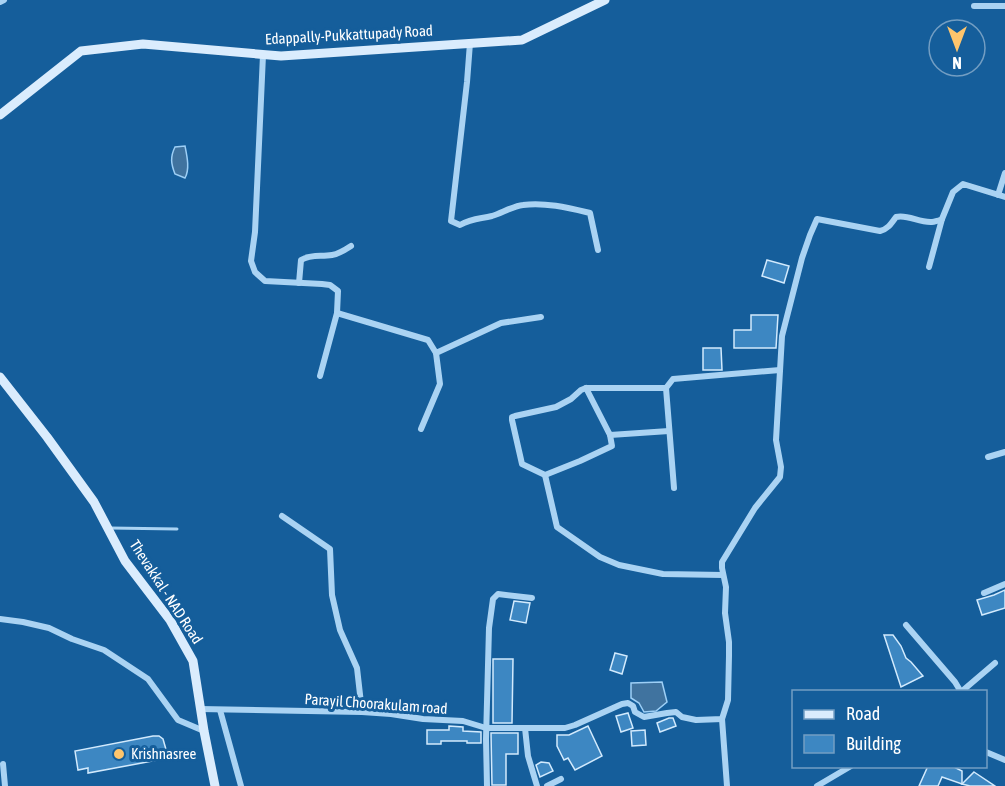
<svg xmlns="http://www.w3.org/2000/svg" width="1005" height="786" viewBox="0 0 1005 786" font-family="'Asap Condensed',sans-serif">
<rect width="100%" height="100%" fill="#155e9b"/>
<g fill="#40739f" stroke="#9dcff6" stroke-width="1.5">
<path d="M 185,146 C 187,156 190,169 185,178 L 175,174 C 171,164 170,157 175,147 Z"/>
<path d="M 662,682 L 667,702 L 656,711 L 644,712 L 639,703 L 631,698 L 631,683 Z"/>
</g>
<g fill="#3d87c2" stroke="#d2eafd" stroke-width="1.5">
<path d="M 767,260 L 789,266 L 784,283 L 762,276 Z"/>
<path d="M 751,315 L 778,315 L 776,348 L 734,348 L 734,330 L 751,330 Z"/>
<path d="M 703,348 L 721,348 L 722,370 L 703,370 Z"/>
<path d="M 1005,590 L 1005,608 L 982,615 L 977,600 L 994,595 Z"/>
<path d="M 514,601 L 530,603 L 526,623 L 510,620 Z"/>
<path d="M 884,635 L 893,635 L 901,646 L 906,658 L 911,662 L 923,676 L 901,687 Z"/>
<path d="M 615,653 L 627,656 L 622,674 L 610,670 Z"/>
<path d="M 493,659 L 513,659 L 512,723 L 493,723 Z"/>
<path d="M 628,713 L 633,728 L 621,732 L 616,716 Z"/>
<path d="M 669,718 L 673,718 L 676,726 L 660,732 L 657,723 Z"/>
<path d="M 449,726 L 463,727 L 463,731 L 481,732 L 481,743 L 467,743 L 467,741 L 441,741 L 441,744 L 427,744 L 427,730 L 449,730 Z"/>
<path d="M 588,726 L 602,756 L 575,770 L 568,758 L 564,760 L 557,746 L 557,735 L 569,735 Z"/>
<path d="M 645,730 L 646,745 L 632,746 L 631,731 Z"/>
<path d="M 491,733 L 518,733 L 518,754 L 506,754 L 506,785 L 492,785 Z"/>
<path d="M 153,736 L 159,736 L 163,739 L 167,753 L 158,755 L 158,760 L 88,773 L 88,768 L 78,770 L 75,751 Z"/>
<path d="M 541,762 L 549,763 L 553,771 L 540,777 L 536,765 Z"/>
<path d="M 928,766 L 952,766 L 962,771 L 962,784 L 942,777 L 938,786 L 919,786 Z"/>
<path d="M 974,772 L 995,786 L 970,786 L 962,784 Z"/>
</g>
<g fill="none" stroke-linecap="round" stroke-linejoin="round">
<path stroke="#aad3f3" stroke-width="3" d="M 110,528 L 177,529"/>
<g stroke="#aad3f3" stroke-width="6">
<path d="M 0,2 L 4,0"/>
<path d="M 974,6 L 1005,6"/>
<path d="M 470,43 L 467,82 L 451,221 L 460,225 C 472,218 479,219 492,216 C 502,213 513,206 523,205 C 545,202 569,208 590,213 L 598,250"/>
<path d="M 263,55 L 255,232 L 251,261 L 255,272 L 265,281 L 322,284 L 330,285 L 338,291 L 337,313 L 320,376"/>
<path d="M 998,195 L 1005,173"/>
<path d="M 929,267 L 942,219"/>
<path d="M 299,283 L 301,260 C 311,254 321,257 332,255 C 339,254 345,250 351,246"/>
<path d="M 337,313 L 428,340 L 436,353 L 501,323 L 541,317"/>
<path d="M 586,388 L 610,435 L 669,431"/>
<path d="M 421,429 L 440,384 L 436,353"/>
<path d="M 610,435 L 612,446 L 580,461 L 545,475 L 522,464 L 512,420 L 512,417 L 515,416 L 556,407 L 571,399 L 581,390 L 586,388 L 666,388"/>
<path d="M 988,457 L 1005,452"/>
<path d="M 545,475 L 557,527 L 600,557 L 619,565 L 663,574 L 723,575"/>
<path d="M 674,488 L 666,388 L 673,379 L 780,370"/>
<path d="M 282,516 L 330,549 L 332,595 L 340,630 L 357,668 L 362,712"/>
<path d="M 984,593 L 1005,584"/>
<path d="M 0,619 L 23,622 L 49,628 L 72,639 L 104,650 L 148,679 L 178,720 L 204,731"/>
<path d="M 906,625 L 955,682 L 961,692"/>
<path d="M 961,692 L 995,663"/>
<path d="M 200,709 L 362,712 L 391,714 L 423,719 L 463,721 L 486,728 L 525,728 L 528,756 L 537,786"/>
<path d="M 220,710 L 241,786"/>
<path d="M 722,719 L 727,786"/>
<path d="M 525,728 L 565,728 L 575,725 L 622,704 L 628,703 L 633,706 L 635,712 L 644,717 L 667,713 L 676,712 L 682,717 L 696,720 L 722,719 L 728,700 L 729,656 L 729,642 L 725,613 L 726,587 L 722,568 L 722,562 L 755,508 L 780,477 L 781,467 L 776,440 L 782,336 L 802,258 L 810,235 L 817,219 L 880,231 C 888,229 891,224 896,217 C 908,214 919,223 932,222 C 933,222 941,220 942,219 L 953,192 L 963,184 L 1005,197"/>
<path d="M 986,752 L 1005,760"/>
<path d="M 3,764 L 5,786"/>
<path d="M 487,786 L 486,739 L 489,628 L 493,599 L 498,594 L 532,598"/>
<path d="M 547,786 L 561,779"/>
<path d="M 817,786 L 851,766"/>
</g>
<g stroke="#daecfd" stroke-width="9">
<path d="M 0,115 L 81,51 L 143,44 L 281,56 L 522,40 L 605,0"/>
<path d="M 0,377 L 47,437 L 94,502 L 125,561 L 170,620 L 193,661 L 204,731 L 215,786"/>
</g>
</g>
<circle fill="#ffc56c" stroke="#155e9b" stroke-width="2" cx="119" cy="754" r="6"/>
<g text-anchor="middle" stroke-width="6" stroke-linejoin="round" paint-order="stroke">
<g font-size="15" fill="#fff" stroke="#155e9b">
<text transform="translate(349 35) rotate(-3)" y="5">Edappally-Pukkattupady Road</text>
<text transform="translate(166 592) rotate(57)" y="5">Thevakkal - NAD Road</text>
<text transform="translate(376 704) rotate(4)" y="5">Parayil Choorakulam road</text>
</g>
<g font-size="15" fill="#fff" stroke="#155e9b" text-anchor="start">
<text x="131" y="759">Krishnasree</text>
</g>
</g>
<rect x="792" y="690" width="195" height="78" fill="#155e9b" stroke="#739ec3" stroke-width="1.5"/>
<rect x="804" y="710" width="30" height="9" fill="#daecfd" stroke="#739ec3" stroke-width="1.5"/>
<text x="846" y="720" font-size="18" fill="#ffffff">Road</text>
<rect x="804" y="735" width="30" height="18" fill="#3d87c2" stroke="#739ec3" stroke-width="1.5"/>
<text x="846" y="750" font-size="18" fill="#ffffff">Building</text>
<g transform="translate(957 48) rotate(180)"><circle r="28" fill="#155e9b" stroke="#739ec3" stroke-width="1.5"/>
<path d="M0-4.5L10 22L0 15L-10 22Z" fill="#ffc56c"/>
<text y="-9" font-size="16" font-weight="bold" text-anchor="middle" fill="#ffffff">N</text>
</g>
</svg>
